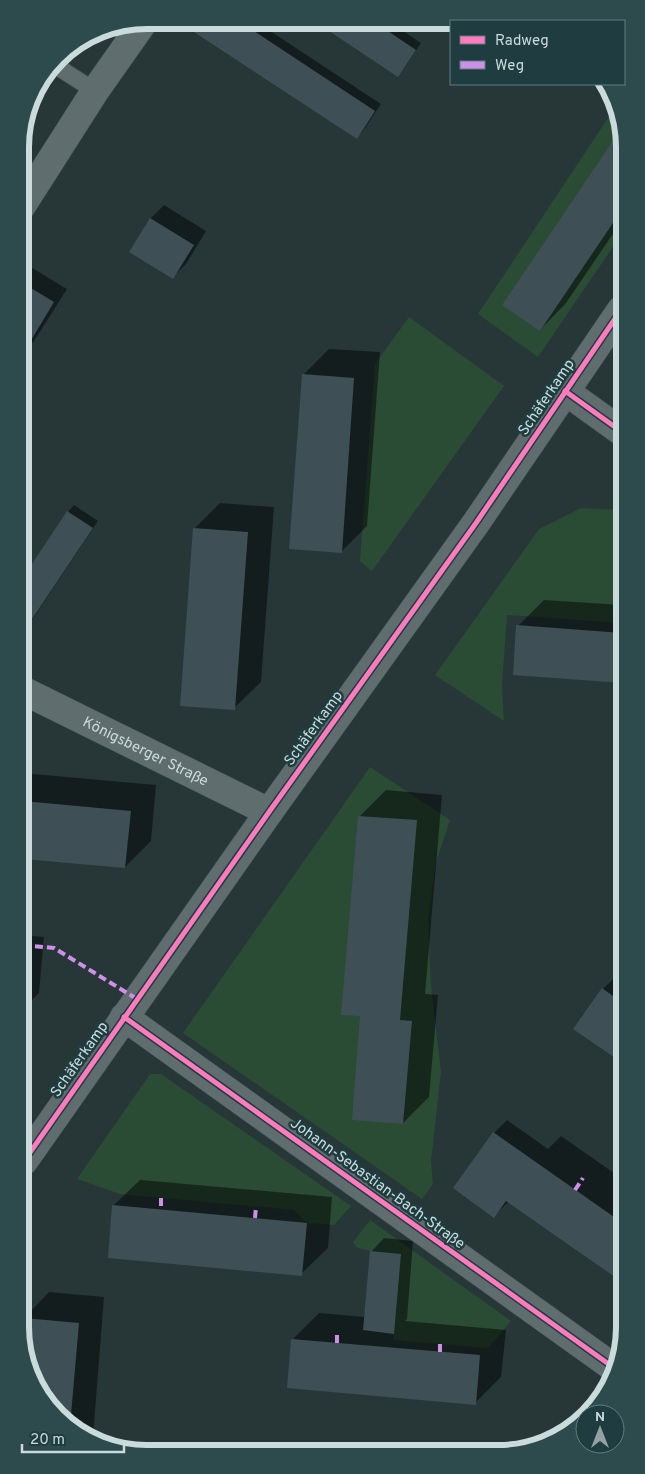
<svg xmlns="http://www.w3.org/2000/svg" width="645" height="1474" viewBox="0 0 645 1474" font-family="Overpass,sans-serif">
<rect width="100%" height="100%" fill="#273738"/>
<g fill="#2a4b34">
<path d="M 616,106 L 621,113 L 621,235 L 538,357 L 478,314 Z"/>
<path d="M 409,317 L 504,386 L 372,571 L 360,561 L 375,364 Z"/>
<path d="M 581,508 L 622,510 L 622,623 L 507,615 L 502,685 L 504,721 L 435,675 L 539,529 Z"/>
<path d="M 370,767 L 450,820 L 436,862 L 428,920 L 431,986 L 441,1072 L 431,1161 L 433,1184 L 422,1199 L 183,1033 Z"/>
<path d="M 150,1074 L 161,1074 L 351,1206 L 334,1225 L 307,1223 L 294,1210 L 120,1194 L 77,1179 Z"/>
<path d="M 370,1220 L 511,1321 L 488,1348 L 393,1340 L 401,1254 L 370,1251 L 356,1247 L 353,1242 Z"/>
</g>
<g fill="#0007">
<path d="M 203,20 L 255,21 L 381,104 L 363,131 L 357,137 Z"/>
<path d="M 316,21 L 390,22 L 421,43 L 404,68 L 398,75 Z"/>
<path d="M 621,131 L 621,222 L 566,303 L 540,330 Z"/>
<path d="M 164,205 L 206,231 L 186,264 L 173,277 L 131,252 L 151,218 Z"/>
<path d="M 29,266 L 67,289 L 34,341 L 21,354 L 21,274 Z"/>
<path d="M 329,349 L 380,352 L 367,526 L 341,552 L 303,375 Z"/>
<path d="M 220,503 L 274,507 L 261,682 L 234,708 L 194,529 Z"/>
<path d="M 74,505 L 98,521 L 22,635 L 22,581 L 68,512 Z"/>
<path d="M 544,600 L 622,605 L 623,682 L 518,626 Z"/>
<path d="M 22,773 L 156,785 L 151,841 L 125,867 L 23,858 Z"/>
<path d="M 386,790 L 442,795 L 425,994 L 438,995 L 429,1097 L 403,1123 L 362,1015 L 360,816 Z"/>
<path d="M 23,935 L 44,937 L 39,993 L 23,1009 Z"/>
<path d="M 623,969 L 624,1062 L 603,989 Z"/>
<path d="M 507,1120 L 548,1149 L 561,1136 L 624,1180 L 625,1282 L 509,1201 L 494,1216 L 494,1133 Z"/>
<path d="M 140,1180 L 332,1197 L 328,1248 L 301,1274 L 113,1206 Z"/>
<path d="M 384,1238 L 413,1241 L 407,1319 L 405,1321 L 506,1330 L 501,1377 L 475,1403 L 293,1339 L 319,1313 L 365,1317 L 371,1252 Z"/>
<path d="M 49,1292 L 104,1297 L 93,1437 L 63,1422 L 24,1361 L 24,1318 Z"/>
<path d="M 492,1442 L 537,1446 L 532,1450 L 484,1450 Z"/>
</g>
<g fill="#3e5055">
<path d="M 202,20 L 239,21 L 375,111 L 357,139 L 194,32 Z"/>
<path d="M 314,21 L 373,21 L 416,50 L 398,77 Z"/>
<path d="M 621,129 L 621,211 L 540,331 L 502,305 Z"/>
<path d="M 150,218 L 194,245 L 173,279 L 129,252 Z"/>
<path d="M 21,282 L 54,302 L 21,357 Z"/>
<path d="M 302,374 L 354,378 L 342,553 L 289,549 Z"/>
<path d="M 67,511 L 93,528 L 22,634 L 22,579 Z"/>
<path d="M 193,528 L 248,532 L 235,710 L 180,706 Z"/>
<path d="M 516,625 L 622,633 L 623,683 L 513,675 Z"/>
<path d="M 23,801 L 131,811 L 125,868 L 23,859 Z"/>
<path d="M 358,816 L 417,820 L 400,1020 L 412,1021 L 403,1124 L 352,1120 L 360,1016 L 341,1015 Z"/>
<path d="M 602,988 L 624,1004 L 624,1064 L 573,1029 Z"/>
<path d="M 493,1132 L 624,1224 L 625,1284 L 506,1201 L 494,1218 L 453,1188 Z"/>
<path d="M 112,1205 L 307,1223 L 302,1276 L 108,1258 Z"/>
<path d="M 370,1251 L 401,1254 L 394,1334 L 363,1330 Z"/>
<path d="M 24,1318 L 79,1323 L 70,1426 L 63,1422 L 24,1361 Z"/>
<path d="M 291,1339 L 480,1355 L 476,1405 L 287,1388 Z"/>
</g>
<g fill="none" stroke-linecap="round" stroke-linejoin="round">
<g stroke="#445354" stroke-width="18">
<path id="lane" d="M 53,64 L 95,91"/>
</g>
<g stroke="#445354" stroke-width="29">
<g id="street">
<path d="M 21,207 L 95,91 L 145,20"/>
<path id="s1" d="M 22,690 L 269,812"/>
<path d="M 124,1017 L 617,1370"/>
</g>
</g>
<g stroke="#445354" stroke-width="29">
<g id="secondary">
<path d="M 565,391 L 622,432"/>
<path d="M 24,1161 L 269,812 L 476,523 L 621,310"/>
</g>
</g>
<use href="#lane" stroke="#606d6e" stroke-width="16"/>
<use href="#street" stroke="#606d6e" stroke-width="28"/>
<use href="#secondary" stroke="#606d6e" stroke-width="28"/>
<g stroke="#ce8fe9" stroke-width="4" stroke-dasharray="8 4" stroke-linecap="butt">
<path d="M 23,945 L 54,948 L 137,999"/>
<path d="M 575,1190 L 583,1178"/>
<path d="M 161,1198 L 161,1210"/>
<path d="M 255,1218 L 256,1207"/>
<path d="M 337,1343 L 337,1335"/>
<path d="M 440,1344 L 440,1352"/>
</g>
<g stroke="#1f3d40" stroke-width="8">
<g id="cycleway">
<path d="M 565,391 L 622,432"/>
<path d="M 124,1017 L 617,1370"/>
<path d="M 24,1161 L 269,812 L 476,523 L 621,310"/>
</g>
</g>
<use href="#cycleway" stroke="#fd7abc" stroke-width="5"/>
</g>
<g text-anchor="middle" stroke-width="5" stroke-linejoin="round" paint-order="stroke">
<g font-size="15" fill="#cadbdc" stroke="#1f3d40">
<text transform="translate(546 397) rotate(-56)" y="5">Schäferkamp</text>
<text transform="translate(313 728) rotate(-54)" y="5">Schäferkamp</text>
<text dy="5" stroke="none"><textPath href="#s1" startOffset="138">Königsberger Straße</textPath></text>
<text transform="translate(79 1059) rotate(-55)" y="5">Schäferkamp</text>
<text transform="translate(378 1183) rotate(36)" y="5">Johann-Sebastian-Bach-Straße</text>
</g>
</g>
<path d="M0 0H645V1474H0ZM147 29H498A118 118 0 0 1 616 147V1327A118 118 0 0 1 498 1445H147A118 118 0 0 1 29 1327V147A118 118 0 0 1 147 29Z" fill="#2d4a4c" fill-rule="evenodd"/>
<path fill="none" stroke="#cadbdc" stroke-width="6" d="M147 29H498A118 118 0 0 1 616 147V1327A118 118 0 0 1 498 1445H147A118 118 0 0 1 29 1327V147A118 118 0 0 1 147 29Z"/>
<rect x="450" y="20" width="175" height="65" fill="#1f3d40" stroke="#637c7e"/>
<rect x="460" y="36" width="25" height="8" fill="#fd7abc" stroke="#637c7e"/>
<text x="495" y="45" font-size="15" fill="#cadbdc">Radweg</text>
<rect x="460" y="61" width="25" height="8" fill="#ce8fe9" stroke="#637c7e"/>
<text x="495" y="70" font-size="15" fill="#cadbdc">Weg</text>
<g transform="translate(600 1429)"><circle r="24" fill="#1f3d40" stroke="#637c7e"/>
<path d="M0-4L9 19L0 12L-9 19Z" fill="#91a2a3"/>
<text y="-8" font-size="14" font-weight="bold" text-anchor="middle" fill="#cadbdc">N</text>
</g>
<path d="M22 1444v8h102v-8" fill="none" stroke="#cadbdc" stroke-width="2.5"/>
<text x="30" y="1444" font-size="15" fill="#cadbdc" stroke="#1f3d40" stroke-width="4" paint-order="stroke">20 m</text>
</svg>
